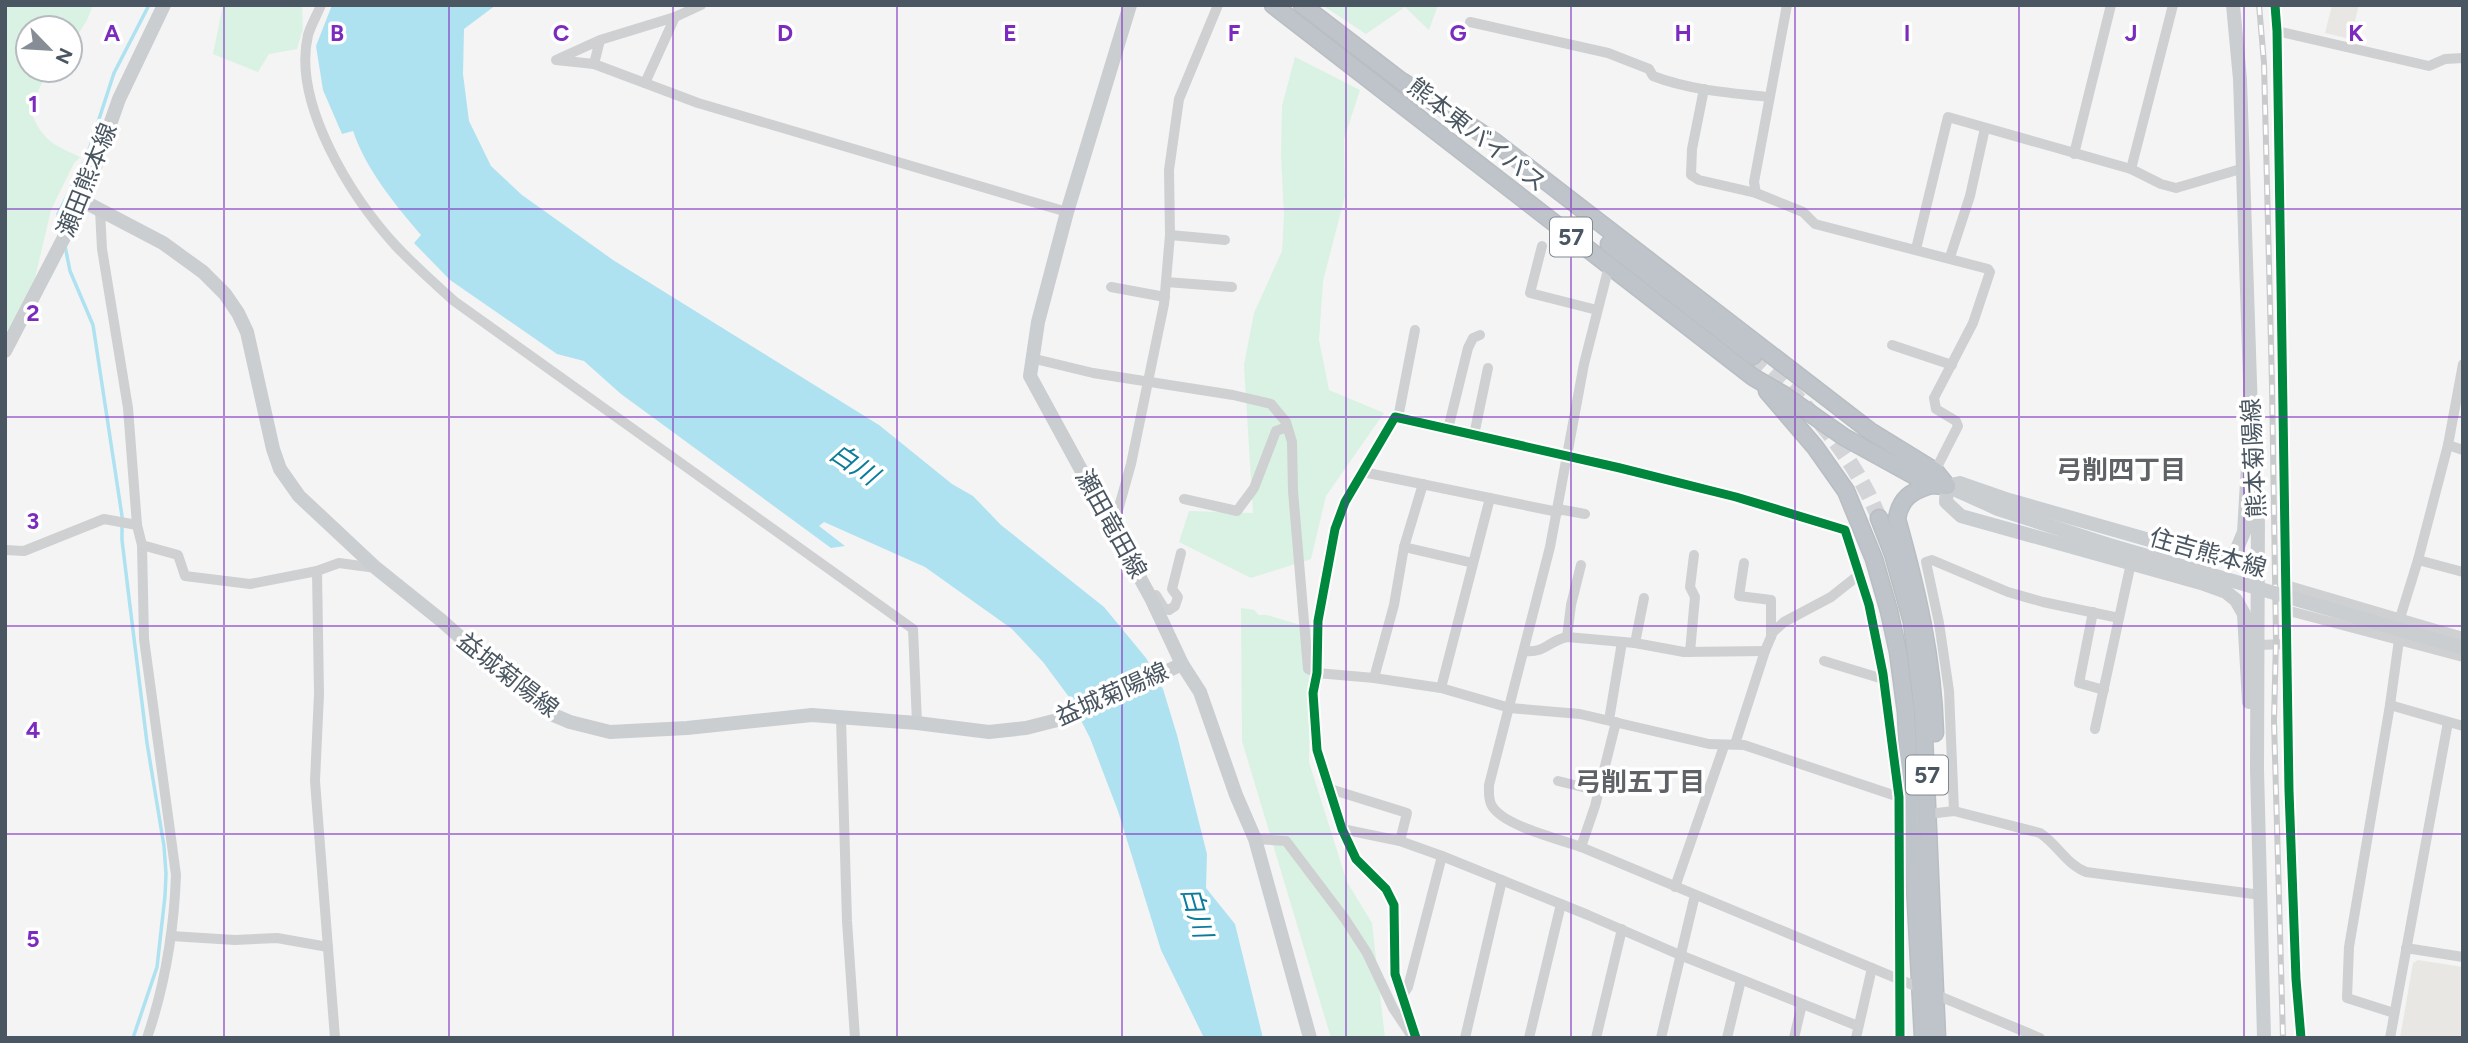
<svg xmlns="http://www.w3.org/2000/svg" width="2468" height="1043" viewBox="0 0 2468 1043" font-family="Figtree,'Noto Sans JP',sans-serif">
<rect width="100%" height="100%" fill="#f4f4f4"/>
<g fill="#e8e7e3">
<path d="M 2332,5 L 2359,5 L 2350,39 L 2325,33 Z"/>
<path d="M 2418,960 L 2463,967 L 2463,1038 L 2400,1038 L 2413,963 Z"/>
</g>
<g fill="#d9f2e3">
<path d="M 5,5 L 93,5 L 87,20 L 70,47 L 70,28 L 28,28 L 28,70 L 47,70 L 30,111 C 44,141 50,143 80,157 L 74,163 L 51,210 L 35,278 L 5,335 Z"/>
<path d="M 223,5 L 302,5 L 303,29 L 297,49 L 269,54 L 258,72 L 213,54 Z"/>
<path d="M 1322,5 L 1438,5 L 1429,30 L 1405,7 L 1366,34 Z"/>
<path d="M 1295,57 L 1360,90 L 1344,139 L 1345,196 L 1323,281 L 1319,340 L 1329,390 L 1384,413 L 1326,496 L 1311,559 L 1251,578 L 1179,542 L 1189,511 L 1253,513 L 1244,365 L 1254,313 L 1282,251 L 1284,215 L 1281,154 L 1282,106 Z"/>
<path d="M 1241,608 L 1254,610 L 1259,615 L 1267,615 L 1311,628 L 1309,762 L 1347,882 L 1372,923 L 1385,1038 L 1331,1038 L 1242,741 Z"/>
</g>
<path fill="#aee2f0" d="M 332,5 L 496,5 L 464,29 L 463,74 L 469,121 L 491,166 L 522,195 L 613,260 L 879,425 L 952,484 L 973,496 L 1001,525 L 1104,607 L 1146,658 L 1163,689 L 1177,735 L 1207,854 L 1206,888 L 1235,924 L 1263,1038 L 1204,1038 L 1161,950 L 1118,811 L 1090,738 L 1069,697 L 1043,662 L 1012,629 L 925,567 L 824,522 L 819,526 L 845,546 L 831,548 L 621,394 L 584,361 L 557,354 L 450,280 L 414,243 L 421,235 C 394,203 367,171 353,131 L 342,134 L 323,90 L 316,46 Z"/>
<g fill="none" stroke-linecap="round" stroke-linejoin="round">
<g stroke="#aee2f0" stroke-width="3.5">
<path d="M 62,232 L 58,214 L 86,159 L 114,73 L 149,5"/>
<path d="M 65,246 L 70,271 L 93,325 L 122,516 L 122,540 L 130,606 L 147,743 L 164,846 L 166,874 L 165,896 L 157,967 L 133,1038"/>
</g>
<path stroke="#d2d4d7" stroke-width="16" stroke-dasharray="16 8" stroke-linecap="butt" d="M 1753,356 C 1805,401 1853,453 1879,518"/>
<g stroke="#b9bec3" stroke-width="19">
<g id="highway">
<path d="M 1273,5 L 1753,377 L 1784,395 L 1844,437 L 1931,485 L 1947,486"/>
<path d="M 1302,5 L 1409,87"/>
<path d="M 1403,82 L 1495,142 L 1870,431 L 1935,471 L 1947,486"/>
<path d="M 1609,244 L 1753,356"/>
<path d="M 1767,391 L 1815,447 L 1846,491 L 1874,559 L 1889,611 L 1898,652 L 1906,712 L 1923,1038"/>
<path d="M 1931,485 C 1912,491 1900,498 1897,519 C 1917,590 1933,659 1935,733"/>
<path d="M 1879,518 L 1893,554 L 1912,622 L 1923,713 L 1937,1038"/>
</g>
</g>
<g stroke="#ced0d2" stroke-width="10">
<path d="M 321,5 C 317,15 311,25 308,35 C 292,103 351,197 396,246 C 414,265 434,283 454,301 L 913,629 L 917,723"/>
<path d="M 1787,5 L 1754,182 L 1756,193 L 1803,212 L 1815,224 L 1988,269 L 1990,272 L 1973,323 L 1934,398 L 1936,409 L 1956,421 L 1958,426 L 1935,471"/>
<path d="M 2275,5 L 2277,31 L 2289,791 L 2296,979 L 2301,1038"/>
<path d="M 1470,22 L 1608,53 L 1649,69 L 1653,76 C 1689,90 1730,93 1769,97"/>
<path d="M 2277,31 L 2429,66 L 2445,59 L 2463,58"/>
<path d="M 600,40 L 594,64 L 556,60 L 600,40 L 675,17 L 701,5"/>
<path d="M 594,64 L 698,103 L 1067,212"/>
<path d="M 645,83 L 675,17"/>
<path d="M 1704,89 L 1692,149 L 1691,175 L 1699,180 L 1756,193"/>
<path d="M 2074,154 L 2111,5"/>
<path d="M 2131,169 L 2173,5"/>
<path d="M 100,210 L 102,249 L 128,408 L 137,525 L 142,545 L 144,639 L 176,875 C 174,931 165,985 147,1038"/>
<path d="M 1170,235 L 1225,240"/>
<path d="M 1542,246 L 1530,293 L 1597,310"/>
<path d="M 1916,249 L 1948,117 L 2131,169 L 2161,184 L 2176,188 L 2244,168"/>
<path d="M 1950,257 L 1970,196 L 1985,128"/>
<path d="M 1609,266 L 1584,364 L 1550,547 L 1489,785 C 1489,792 1488,800 1492,806 C 1504,826 1559,839 1581,847 L 2040,1038"/>
<path d="M 1166,282 L 1232,287"/>
<path d="M 1111,287 L 1165,297"/>
<path d="M 1892,345 L 1952,365"/>
<path d="M 1031,358 L 1093,373 L 1233,395 L 1271,404 L 1286,422 L 1292,442 L 1293,491 L 1308,669 L 1317,673 L 1374,678 L 1441,688 L 1510,708 L 1580,714 L 1709,744 L 1744,745 L 1899,797"/>
<path d="M 1398,418 L 1415,330"/>
<path d="M 1448,429 L 1468,348 L 1473,338 L 1480,335"/>
<path d="M 1474,435 L 1488,368"/>
<path d="M 2448,445 L 2463,450"/>
<path d="M 1363,472 L 1558,512"/>
<path d="M 1184,499 L 1237,511 L 1254,488 L 1276,431 L 1287,427"/>
<path d="M 1558,509 L 1585,514"/>
<path d="M 1113,528 L 1131,464 L 1164,304 L 1170,235 L 1169,170 L 1179,99 L 1218,5"/>
<path d="M 142,545 L 178,555 L 185,576 L 250,584 L 317,571 L 339,563 L 376,568"/>
<path d="M 1404,547 L 1473,563"/>
<path d="M 5,550 L 24,551 L 104,519 L 137,525"/>
<path d="M 2418,560 L 2463,572"/>
<path d="M 1744,563 L 1739,596 L 1771,600 L 1771,637"/>
<path d="M 317,571 L 319,694 L 315,781 L 335,1038"/>
<path d="M 2286,585 L 2463,637"/>
<path d="M 1156,595 L 1164,608 L 1169,610 L 1175,606 L 1178,597 L 1172,589 L 1181,553"/>
<path d="M 2286,610 L 2463,657"/>
<path d="M 2093,612 L 2079,683 L 2104,690"/>
<path d="M 1567,637 L 1571,605 L 1581,565"/>
<path d="M 1635,643 L 1644,598"/>
<path d="M 2258,645 L 2286,644"/>
<path d="M 1525,651 C 1546,653 1548,641 1567,637 L 1635,643 L 1684,652 L 1765,651"/>
<path d="M 1690,652 L 1695,597 L 1690,587 L 1694,555"/>
<path d="M 1824,661 L 1883,679"/>
<path d="M 1374,678 L 1394,605 L 1404,547 L 1423,484"/>
<path d="M 1441,688 L 1490,498"/>
<path d="M 2390,705 L 2463,726"/>
<path d="M 841,718 L 847,921 L 855,1038"/>
<path d="M 1609,720 L 1622,642"/>
<path d="M 2095,729 L 2131,563"/>
<path d="M 1735,744 L 1765,651 L 1773,632 L 1784,622 L 1831,597 L 1860,574"/>
<path d="M 1558,781 L 1599,791"/>
<path d="M 1327,788 L 1407,813 L 1400,841"/>
<path d="M 1954,811 L 1949,691 L 1939,623 L 1926,562 L 1932,560 L 2008,592 L 2043,602 L 2119,618"/>
<path d="M 1937,813 L 1954,811 L 2040,833 C 2057,844 2067,865 2086,872 L 2261,895"/>
<path d="M 1342,829 L 1400,841 L 1442,856 L 1588,915 L 1680,955 L 1858,1026"/>
<path d="M 1255,839 L 1286,841 L 1345,919 L 1367,953 L 1393,1008 L 1411,1035"/>
<path d="M 1581,847 L 1595,806 L 1616,722"/>
<path d="M 1675,887 L 1724,746"/>
<path d="M 171,936 L 235,940 L 277,938 L 328,947"/>
<path d="M 2406,948 L 2463,957"/>
<path d="M 1402,996 L 1408,987 L 1442,856"/>
<path d="M 2394,1013 L 2347,998 L 2349,947 L 2390,705 L 2399,640 L 2400,618 L 2418,560 L 2448,445 L 2463,364"/>
<path d="M 1416,1038 L 1395,974 L 1394,905 L 1386,889 L 1356,859 L 1342,829 L 1317,750 L 1313,693 L 1317,673 L 1318,621 L 1335,529 L 1345,502 L 1395,417 L 1620,468 L 1736,497 L 1845,530 L 1869,605 L 1883,674 L 1899,797 L 1900,1038"/>
<path d="M 1465,1038 L 1502,880"/>
<path d="M 1529,1038 L 1561,904"/>
<path d="M 1596,1038 L 1622,929"/>
<path d="M 1661,1038 L 1695,895"/>
<path d="M 1727,1038 L 1741,980"/>
<path d="M 1794,1038 L 1802,1004"/>
<path d="M 1856,1038 L 1872,968"/>
<path d="M 2390,1038 L 2448,722"/>
</g>
<g stroke="#caced1" stroke-width="14">
<path d="M 1130,5 L 1067,212 L 1038,322 L 1030,376 L 1152,600 L 1182,664 L 1200,692 L 1236,795 L 1255,839 L 1310,1038"/>
<path d="M 2233,5 L 2240,79 L 2251,412 L 2258,504 L 2257,770 L 2264,1038"/>
<path d="M 83,201 L 163,243 L 203,272 L 225,294 L 238,313 L 247,332 L 273,449 L 280,469 L 299,496 L 376,568 L 442,621 L 515,686 L 551,714 L 570,722 L 610,732 L 687,728 L 812,715 L 917,723 L 989,732 L 1026,728 L 1073,716 L 1182,664"/>
<path d="M 5,351 L 83,201 L 119,99 L 164,5"/>
<path d="M 1947,486 L 1946,502 L 1961,516 L 2201,583 L 2226,592 L 2236,600 L 2244,614 L 2249,702"/>
<path d="M 1947,486 L 1960,483 L 2009,500 L 2188,551 L 2225,559 L 2236,551 L 2244,532 L 2248,465"/>
<path d="M 1956,490 L 1998,509 L 2106,544"/>
</g>
<use href="#highway" stroke="#bec4c9" stroke-width="16"/>
<g stroke="#c9cacc" stroke-width="6">
<path id="rail" d="M 2259,5 L 2264,63 L 2272,386 L 2276,639 L 2274,721 L 2283,1038"/>
</g>
<use href="#rail" stroke="#fff" stroke-width="3.5" stroke-dasharray="10" stroke-linecap="butt"/>
<path stroke="#caced1" stroke-width="14" d="M 2106,544 L 2460,647"/>
<g stroke="#fff" stroke-width="13">
<g id="cycleway">
<path d="M 2275,5 L 2277,31 L 2289,791 L 2296,979 L 2301,1038"/>
<path d="M 1416,1038 L 1395,974 L 1394,905 L 1386,889 L 1356,859 L 1342,829 L 1317,750 L 1313,693 L 1317,673 L 1318,621 L 1335,529 L 1345,502 L 1395,417 L 1620,468 L 1736,497 L 1845,530 L 1869,605 L 1883,674 L 1899,797 L 1900,1038"/>
</g>
</g>
<use href="#cycleway" stroke="#00873e" stroke-width="9"/>
</g>
<path fill="none" stroke="#7b2cbf" stroke-width="2" stroke-opacity="0.55" d="M 224,5 L 224,1038M 449,5 L 449,1038M 673,5 L 673,1038M 897,5 L 897,1038M 1122,5 L 1122,1038M 1346,5 L 1346,1038M 1571,5 L 1571,1038M 1795,5 L 1795,1038M 2019,5 L 2019,1038M 2244,5 L 2244,1038M 5,209 L 2463,209M 5,417 L 2463,417M 5,626 L 2463,626M 5,834 L 2463,834"/>
<g text-anchor="middle" stroke-width="7" stroke-linejoin="round" paint-order="stroke">
<g fill="#fff" stroke="#808990" stroke-width="2">
<rect x="1550" y="217.5" width="42" height="39" rx="5"/>
<rect x="1906" y="755.5" width="42" height="39" rx="5"/>
</g>
<g font-size="23" font-weight="bold" fill="#4a5661">
<text x="1571" y="245">57</text>
<text x="1927" y="783">57</text>
</g>
<g font-size="24" fill="#4a5661" stroke="#fff">
<text transform="translate(1477 135) rotate(38)" y="8">熊本東バイパス</text>
<text transform="translate(87 180) rotate(-68)" y="8">瀬田熊本線</text>
<text transform="translate(2254 458) rotate(-93)" y="8">熊本菊陽線</text>
<text transform="translate(1111 524) rotate(61)" y="8">瀬田竜田線</text>
<text transform="translate(2208 553) rotate(16)" y="8">住吉熊本線</text>
<text transform="translate(508 675) rotate(38)" y="8">益城菊陽線</text>
<text transform="translate(1112 694) rotate(-24)" y="8">益城菊陽線</text>
</g>
<g font-size="26" font-style="italic" fill="#0c7c9b" stroke="#fff">
<text transform="translate(854 464) rotate(34)" y="9">白川</text>
<text transform="translate(1197 912) rotate(74)" y="9">白川</text>
</g>
<g font-size="26" font-weight="bold" fill="#5f6368" stroke="#fff">
<text x="2121" y="479">弓削四丁目</text>
<text x="1640" y="791">弓削五丁目</text>
</g>
</g>
<g font-size="23" text-anchor="middle" font-weight="bold" fill="#7b2cbf" stroke="#fff" stroke-width="7" stroke-linejoin="round" paint-order="stroke">
<text x="112" y="41">A</text>
<text x="337" y="41">B</text>
<text x="561" y="41">C</text>
<text x="785" y="41">D</text>
<text x="1010" y="41">E</text>
<text x="1234" y="41">F</text>
<text x="1458" y="41">G</text>
<text x="1683" y="41">H</text>
<text x="1907" y="41">I</text>
<text x="2131" y="41">J</text>
<text x="2356" y="41">K</text>
<text x="33" y="112">1</text>
<text x="33" y="321">2</text>
<text x="33" y="529">3</text>
<text x="33" y="738">4</text>
<text x="33" y="947">5</text>
</g>
<rect width="2468" height="1043" fill="none" stroke="#4a5661" stroke-width="14"/>
<g transform="translate(49 49) rotate(115)"><circle r="33" fill="#ffffff" stroke="#b7bbc0" stroke-width="2"/>
<path d="M0-5L12 26L0 18L-12 26Z" fill="#868d94"/>
<text y="-10" font-size="19" font-weight="bold" text-anchor="middle" fill="#4a5661">N</text>
</g>
</svg>
